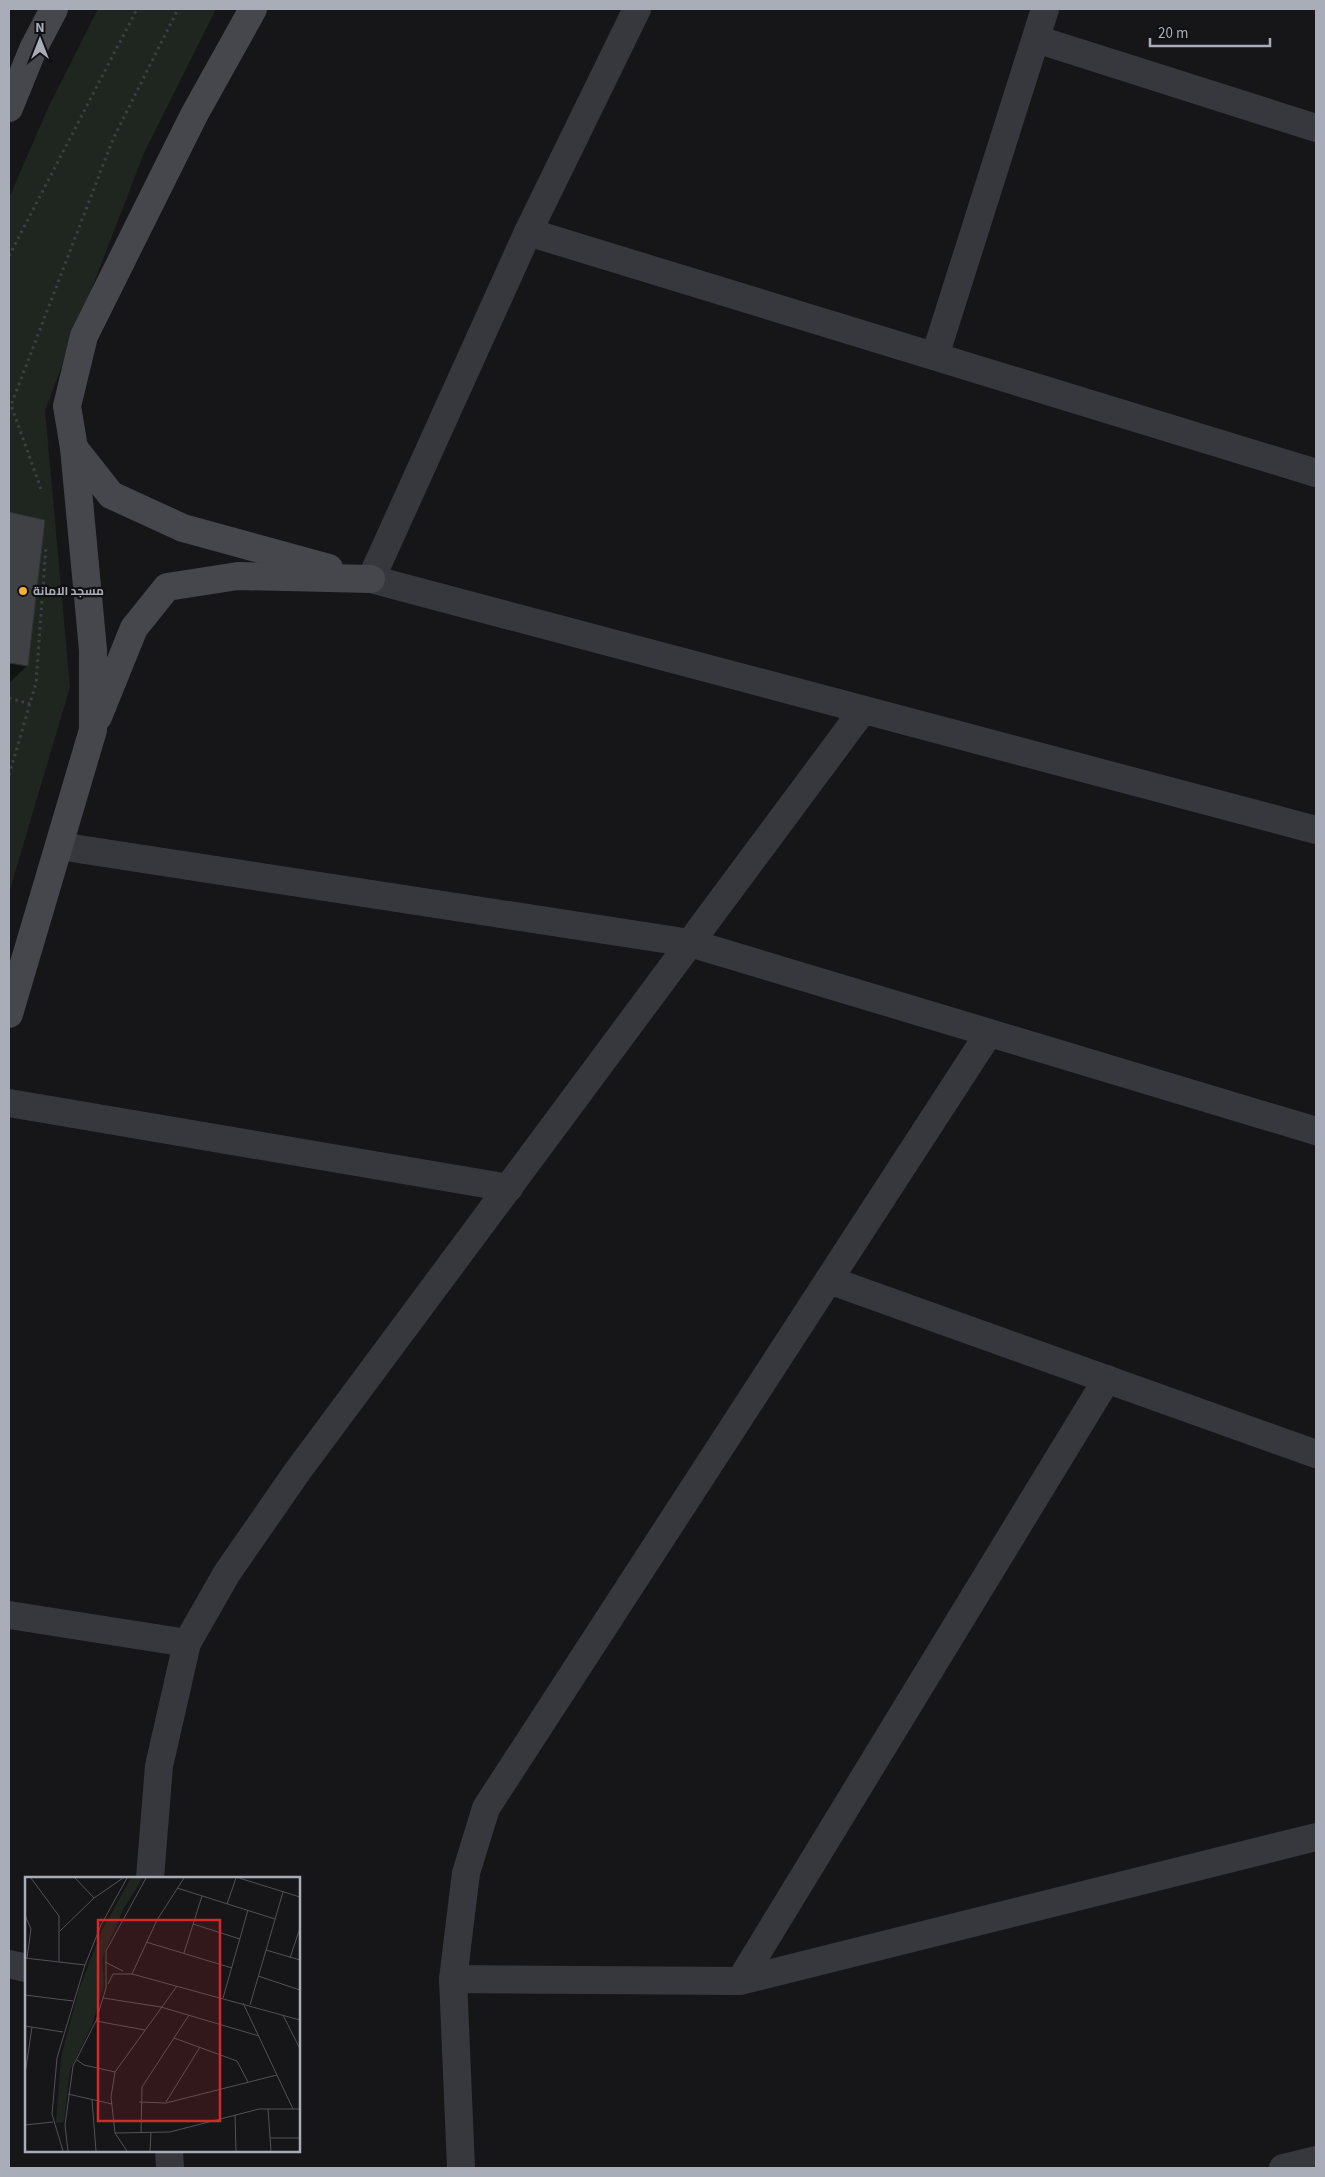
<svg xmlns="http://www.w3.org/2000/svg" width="1325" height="2177" viewBox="0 0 1325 2177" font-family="'Source Sans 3',Cairo,sans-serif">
<rect width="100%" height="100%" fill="#161618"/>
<path fill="#1e261f" d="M 98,9 L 216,9 L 144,153 L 45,410 L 70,687 L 9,893 L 9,198 L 48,108 Z"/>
<path fill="#0007" d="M 9,513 L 43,521 L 27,666 L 9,683 Z"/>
<path fill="#404145" stroke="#303034" d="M 9,512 L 45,520 L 28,666 L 9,663 Z"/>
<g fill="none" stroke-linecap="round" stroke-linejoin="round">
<g stroke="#3d3f44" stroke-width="3" stroke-dasharray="2.5 4" stroke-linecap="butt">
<path d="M 9,256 L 137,9"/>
<path d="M 41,489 L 11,405 L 113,139 L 178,9"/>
<path d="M 9,698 L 30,704"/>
<path d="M 9,775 L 36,683 L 46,546"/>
</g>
<g stroke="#37383d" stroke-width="28">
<path d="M 1036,39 L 1316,128"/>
<path d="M 528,232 L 1316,473"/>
<path d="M 935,356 L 1045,9"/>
<path d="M 371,579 L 528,232 L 637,9"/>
<path d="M 59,846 L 690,943 L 1316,1131"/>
<path d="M 9,1103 L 509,1188"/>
<path d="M 829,1280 L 1316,1454"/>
<path d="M 9,1615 L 187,1643"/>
<path d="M 150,1878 L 159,1766 L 187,1643 L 227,1573 L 297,1472 L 863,710"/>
<path d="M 9,1964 L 26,1968"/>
<path d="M 453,1979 L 740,1981 L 1316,1837"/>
<path d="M 740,1981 L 1107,1379"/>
<path d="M 169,2151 L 170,2168"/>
<path d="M 461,2168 L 453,1979 L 466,1873 L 486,1808 L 989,1033"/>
<path d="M 1283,2168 L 1316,2160"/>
</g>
<path stroke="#37383d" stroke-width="28" d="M 371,579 L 1316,830"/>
<g stroke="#45474d" stroke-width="28">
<path d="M 9,108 L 33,49 L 54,9"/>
<path d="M 74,448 L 111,495 L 183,528 L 329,568"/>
<path d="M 98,717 L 134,628 L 167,587 L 238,576 L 371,579"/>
<path d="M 9,1014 L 93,730 L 93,650 L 74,448 L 67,406 L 84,336 L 194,115 L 253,9"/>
</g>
</g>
<circle fill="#f2b134" stroke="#111113" stroke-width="2" cx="23" cy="591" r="5"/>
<g text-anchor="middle" stroke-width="4.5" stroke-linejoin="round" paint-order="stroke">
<g font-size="12" font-weight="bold" fill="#a8adb8" stroke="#111113" text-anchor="start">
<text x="33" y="595">مسجد الامانة</text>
</g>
</g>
<g transform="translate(25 1877)">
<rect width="275" height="275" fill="#161618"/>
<path d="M 106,1 L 118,1 L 99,31 L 77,81 L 79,107 L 67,148 L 45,193 L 39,245 L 31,246 L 36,180 L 54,112 L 77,53 Z" fill="#1e261f"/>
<path fill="none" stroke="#505258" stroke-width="1" d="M 6,1 L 34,39 L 34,85M 50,1 L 69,21M 159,1 L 132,43 L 107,97 L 275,143M 214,1 L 275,20M 152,11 L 250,42M 202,27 L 211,1M 0,38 L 6,52 L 2,81M 168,47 L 215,62M 35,54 L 69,21 L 98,1M 121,65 L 207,91M 241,73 L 275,83M 159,76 L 177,19M 0,81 L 60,88M 265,81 L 275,51M 80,85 L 98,94M 233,99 L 275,113M 83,107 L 88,97 L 107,97M 0,118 L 48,124M 78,121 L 136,130 L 234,159M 198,121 L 223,33M 218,126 L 268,232M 225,128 L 258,15M 258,138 L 275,172M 71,144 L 120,153M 0,149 L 38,155M 149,161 L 212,184 L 223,205M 52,183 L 59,188 L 90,195M 0,197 L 7,150M 43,217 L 87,227M 67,223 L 71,274M 114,225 L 141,226 L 252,198M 141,225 L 175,170M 243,232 L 246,274M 210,238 L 211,274M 0,248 L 28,245M 90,256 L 145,255 L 234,232 L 275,232M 116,256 L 117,210 L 164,138M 245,261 L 275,261M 38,274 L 27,237 L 32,181 L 60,88 L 76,48 L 102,1M 43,274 L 40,248 L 48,189 L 71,144 L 81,111 L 81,74 L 121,1M 102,274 L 90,256 L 86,220 L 90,195 L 152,109M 125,274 L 126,255"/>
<path fill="#d62828" fill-opacity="0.15" stroke="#d62828" stroke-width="2.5" d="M 73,43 L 195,43 L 195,244 L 73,244 Z"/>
<rect width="275" height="275" fill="none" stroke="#a8adb8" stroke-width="2.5"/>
</g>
<rect width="1325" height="2177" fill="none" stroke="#a8adb8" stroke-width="20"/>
<g transform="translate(40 40)" stroke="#111113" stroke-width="4" paint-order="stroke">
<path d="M0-4L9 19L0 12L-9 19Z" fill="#a8adb8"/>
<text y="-8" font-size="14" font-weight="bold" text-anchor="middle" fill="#a8adb8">N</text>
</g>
<path d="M1150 38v8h120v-8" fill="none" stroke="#a8adb8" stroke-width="2.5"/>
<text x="1158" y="38" font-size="15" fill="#a8adb8" stroke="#111113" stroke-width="4" paint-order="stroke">20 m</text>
</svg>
